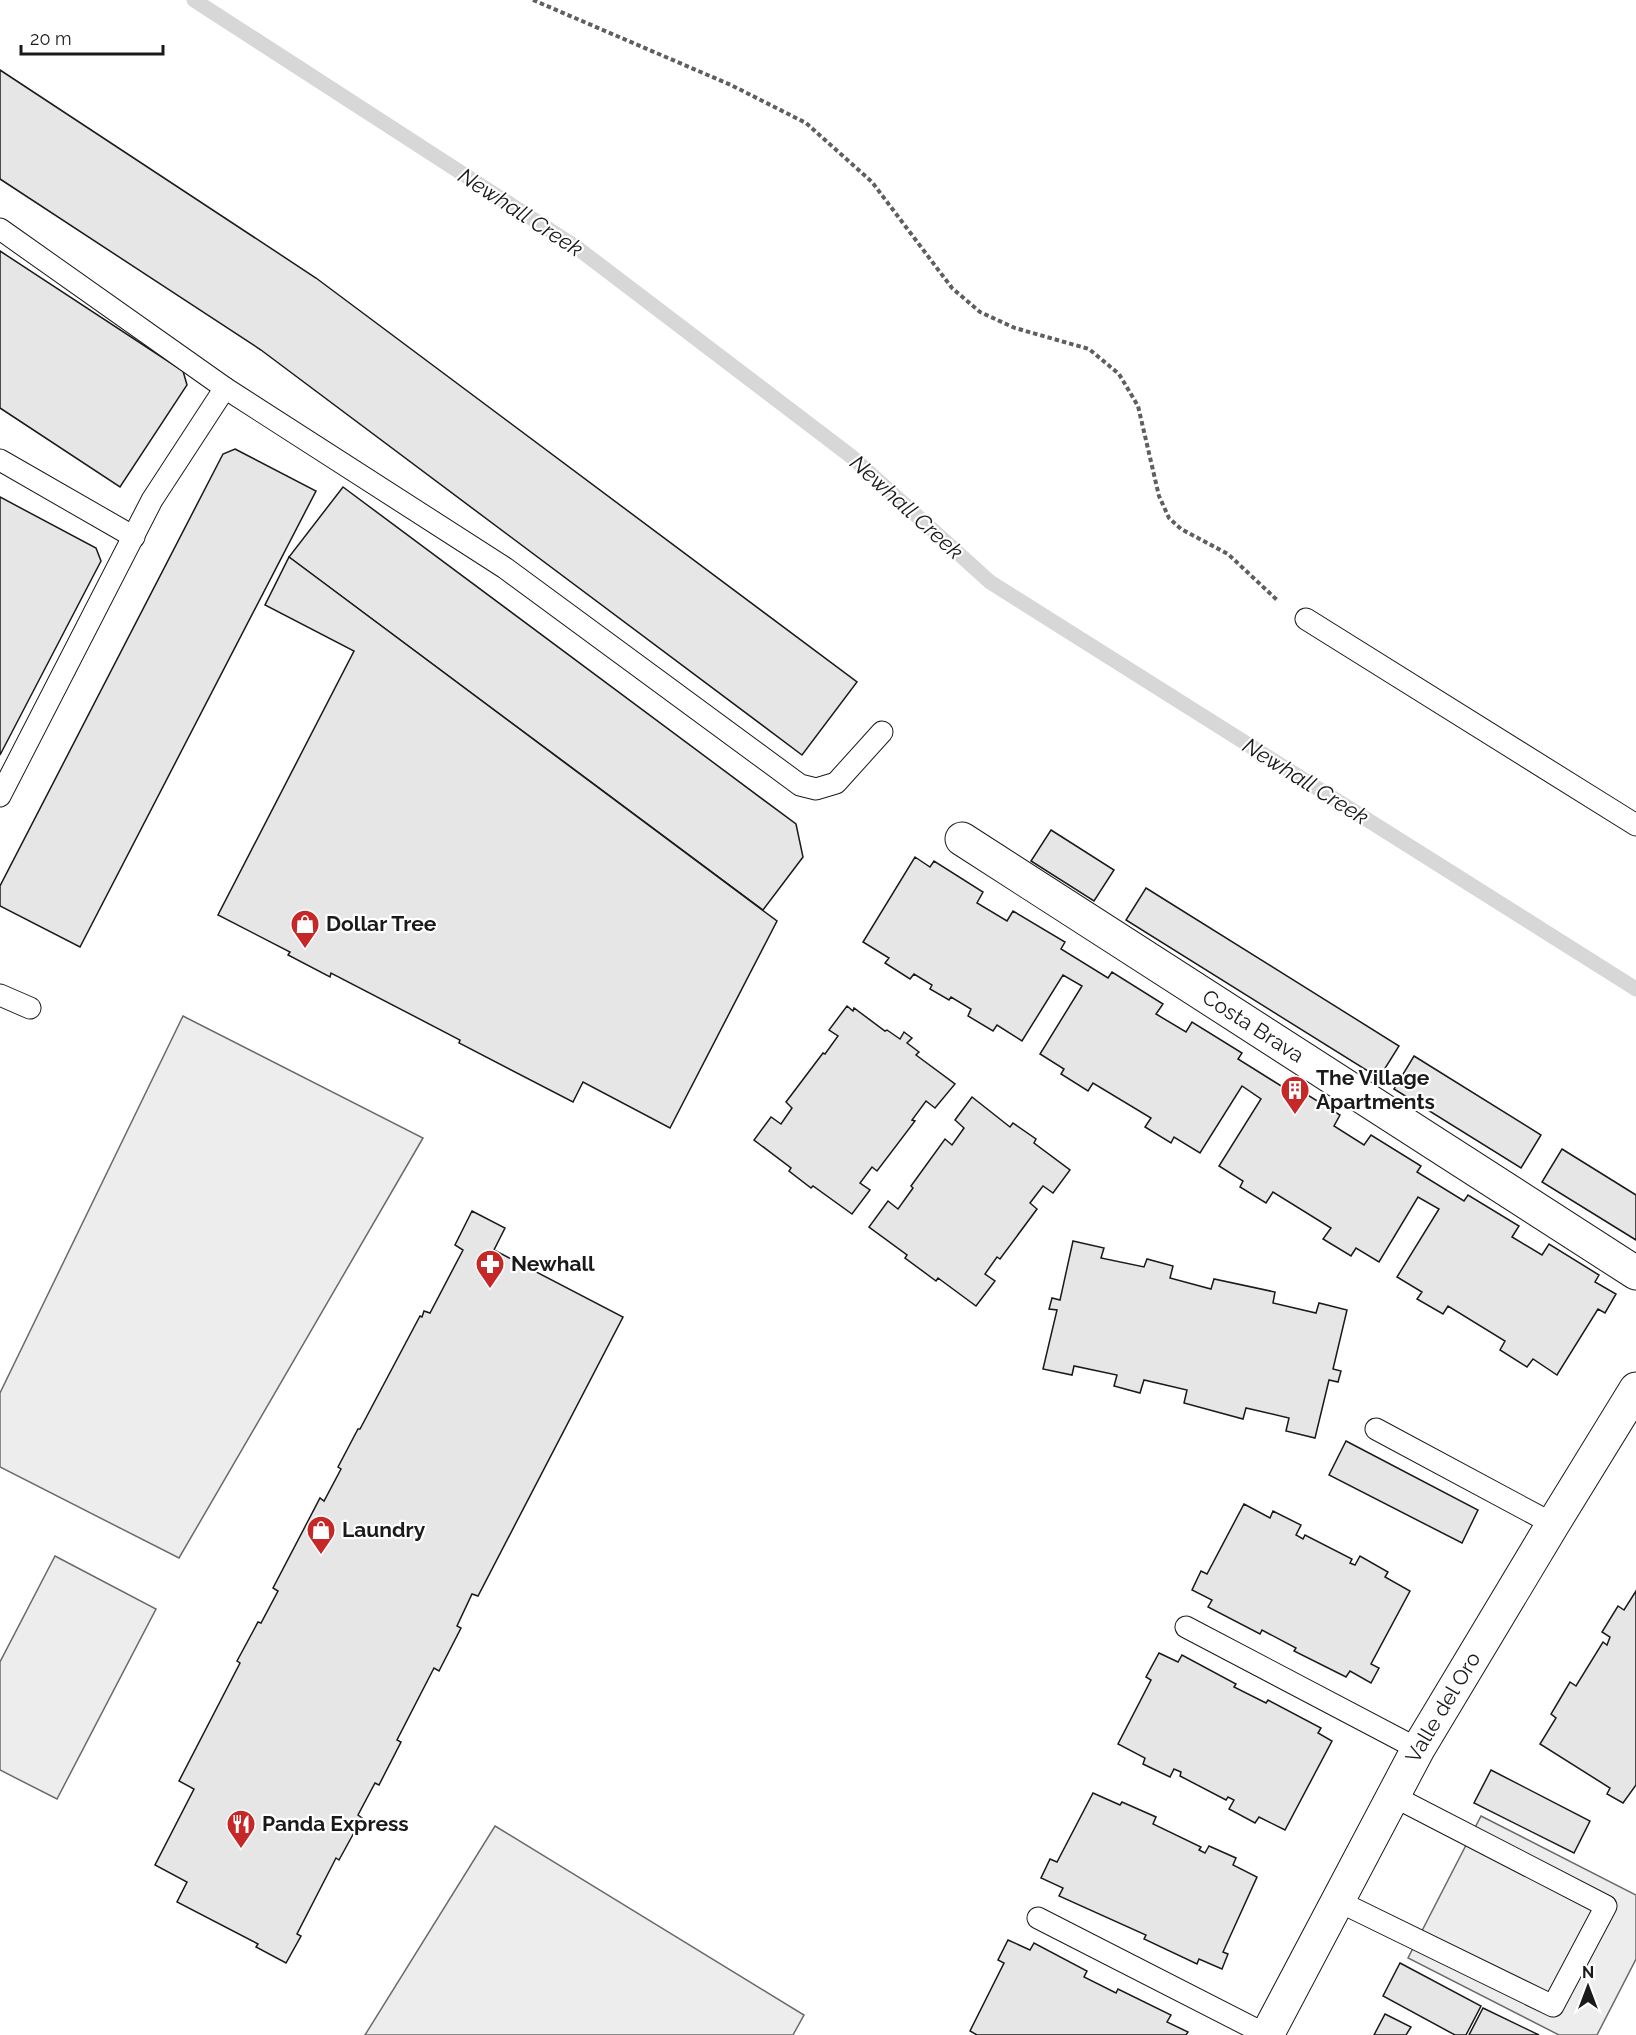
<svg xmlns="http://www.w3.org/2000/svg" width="1636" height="2035" viewBox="0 0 1636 2035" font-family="Raleway,sans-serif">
<rect width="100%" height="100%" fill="#fff"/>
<g fill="#ededed" stroke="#6a6a6a" stroke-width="1.5">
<path d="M 183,1016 L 423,1138 L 179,1558 L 0,1467 L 0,1393 Z"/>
<path d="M 55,1556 L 156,1609 L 57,1799 L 0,1770 L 0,1662 Z"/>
<path d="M 1481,1816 L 1636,1895 L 1636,1959 L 1597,2035 L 1559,2035 L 1408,1958 Z"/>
<path d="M 495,1826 L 804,2015 L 793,2035 L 365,2035 Z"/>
</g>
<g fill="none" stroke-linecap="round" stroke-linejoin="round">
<path stroke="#d7d7d7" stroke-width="15" d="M 194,0 L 576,247 L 852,457 L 990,582 L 1636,989"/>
</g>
<g fill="#e6e6e6" stroke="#1a1a1a" stroke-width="1.5">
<path d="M 0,70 L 316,278 L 857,682 L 802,755 L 261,350 L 0,179 Z"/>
<path d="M 0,251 L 183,371 L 187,385 L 120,487 L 0,408 Z"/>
<path d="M 235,449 L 316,491 L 80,947 L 0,906 L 0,886 L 223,454 Z"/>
<path d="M 343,487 L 796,824 L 803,857 L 763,910 L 289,557 Z"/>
<path d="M 0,497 L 96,548 L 101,561 L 0,755 Z"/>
<path d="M 289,557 L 777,921 L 670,1128 L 583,1082 L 573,1102 L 459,1043 L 460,1040 L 331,973 L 330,977 L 288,955 L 290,952 L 218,915 L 354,651 L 265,605 Z"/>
<path d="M 1051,830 L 1114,870 L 1094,901 L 1031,861 Z"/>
<path d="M 915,857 L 930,867 L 934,861 L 983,892 L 977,903 L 1007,921 L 1013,911 L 1065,942 L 1061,949 L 1108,978 L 1112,972 L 1163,1004 L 1156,1014 L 1186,1032 L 1192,1022 L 1242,1053 L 1238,1059 L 1286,1089 L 1290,1084 L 1340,1115 L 1334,1126 L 1364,1145 L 1371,1135 L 1421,1166 L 1417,1172 L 1464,1201 L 1468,1195 L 1519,1226 L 1512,1237 L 1542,1255 L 1549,1244 L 1599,1275 L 1595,1282 L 1616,1294 L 1605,1313 L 1598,1309 L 1557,1375 L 1533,1359 L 1527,1367 L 1500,1350 L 1505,1341 L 1448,1306 L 1443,1314 L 1417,1299 L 1422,1292 L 1397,1277 L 1439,1209 L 1418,1197 L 1379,1262 L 1356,1248 L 1351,1256 L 1323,1239 L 1331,1228 L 1273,1192 L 1266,1203 L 1240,1187 L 1243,1181 L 1219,1166 L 1261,1099 L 1242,1086 L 1200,1153 L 1174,1137 L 1171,1143 L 1145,1127 L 1151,1118 L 1093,1083 L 1088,1091 L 1061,1074 L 1064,1069 L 1040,1054 L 1082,986 L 1063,975 L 1022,1041 L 997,1025 L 993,1031 L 968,1016 L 971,1009 L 951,997 L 949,1000 L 930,989 L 932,985 L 914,974 L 910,979 L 885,963 L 889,958 L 863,942 Z"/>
<path d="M 1146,888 L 1399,1046 L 1379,1078 L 1126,920 Z"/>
<path d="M 847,1006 L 853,1011 L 854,1008 L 885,1031 L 887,1030 L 900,1039 L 904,1032 L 912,1038 L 907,1043 L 919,1052 L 916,1055 L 955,1084 L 935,1108 L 926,1101 L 912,1120 L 915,1121 L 877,1171 L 872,1167 L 860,1183 L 870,1190 L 852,1214 L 813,1186 L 811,1188 L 789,1171 L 791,1168 L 754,1140 L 771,1117 L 781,1124 L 792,1108 L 786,1102 L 823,1053 L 825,1054 L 838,1036 L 829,1030 Z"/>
<path d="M 1414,1056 L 1541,1135 L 1521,1168 L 1394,1089 Z"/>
<path d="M 972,1097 L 1010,1127 L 1013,1123 L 1036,1139 L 1034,1143 L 1070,1170 L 1053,1193 L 1043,1186 L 1030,1203 L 1037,1209 L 1000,1259 L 997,1257 L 985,1274 L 995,1281 L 976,1306 L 938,1278 L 936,1281 L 905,1258 L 907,1255 L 869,1227 L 888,1201 L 898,1209 L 913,1188 L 911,1186 L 945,1139 L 952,1145 L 964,1128 L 955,1120 Z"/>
<path d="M 1562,1149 L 1636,1195 L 1636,1240 L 1542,1182 Z"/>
<path d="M 472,1211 L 505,1228 L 494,1250 L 623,1317 L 478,1596 L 472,1594 L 457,1626 L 461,1628 L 439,1671 L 434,1668 L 397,1740 L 401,1742 L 379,1785 L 375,1783 L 358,1815 L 362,1818 L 339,1860 L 336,1858 L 297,1934 L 301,1936 L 286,1963 L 256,1947 L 258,1944 L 177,1902 L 187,1882 L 155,1865 L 194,1789 L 179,1781 L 240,1663 L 237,1661 L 258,1622 L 261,1623 L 278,1591 L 273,1588 L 320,1498 L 324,1501 L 341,1469 L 338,1467 L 358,1429 L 360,1429 L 420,1316 L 422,1317 L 424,1311 L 430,1313 L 463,1250 L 455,1245 Z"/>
<path d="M 1073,1241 L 1104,1248 L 1101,1258 L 1144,1267 L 1147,1259 L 1173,1266 L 1170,1278 L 1211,1289 L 1214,1279 L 1275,1292 L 1273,1303 L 1316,1313 L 1319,1303 L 1347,1310 L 1333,1369 L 1341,1371 L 1338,1382 L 1329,1380 L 1315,1438 L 1286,1431 L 1289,1418 L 1246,1408 L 1243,1419 L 1184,1403 L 1187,1390 L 1144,1380 L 1140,1393 L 1114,1386 L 1117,1375 L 1074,1366 L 1072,1375 L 1043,1369 L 1057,1310 L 1049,1309 L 1052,1298 L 1060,1300 Z"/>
<path d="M 1346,1441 L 1478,1510 L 1462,1543 L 1329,1475 Z"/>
<path d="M 1244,1504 L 1270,1518 L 1273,1511 L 1301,1525 L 1296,1535 L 1303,1539 L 1305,1535 L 1352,1559 L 1350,1563 L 1355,1565 L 1360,1556 L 1388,1572 L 1385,1577 L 1410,1591 L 1371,1664 L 1379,1668 L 1371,1683 L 1350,1671 L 1346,1677 L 1294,1651 L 1296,1648 L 1262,1630 L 1260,1634 L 1208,1607 L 1212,1600 L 1192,1590 L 1201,1571 L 1207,1574 Z"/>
<path d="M 1636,1591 L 1636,1785 L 1623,1803 L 1607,1794 L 1610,1788 L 1540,1744 L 1556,1718 L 1551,1714 L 1570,1682 L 1576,1686 L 1603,1642 L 1607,1645 L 1610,1637 L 1602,1632 L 1618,1606 L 1624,1610 Z"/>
<path d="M 1159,1653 L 1178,1662 L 1182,1655 L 1236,1684 L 1234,1687 L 1266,1703 L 1268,1700 L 1321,1728 L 1318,1733 L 1332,1741 L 1285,1830 L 1259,1817 L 1255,1823 L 1229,1809 L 1234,1800 L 1228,1797 L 1226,1800 L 1180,1776 L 1181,1772 L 1174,1769 L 1170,1777 L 1143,1764 L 1145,1758 L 1118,1744 L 1151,1680 L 1146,1677 Z"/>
<path d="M 1491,1770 L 1590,1821 L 1574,1853 L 1474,1803 Z"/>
<path d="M 1093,1793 L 1120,1805 L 1122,1802 L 1156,1817 L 1153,1824 L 1201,1847 L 1199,1850 L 1205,1853 L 1209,1846 L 1236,1858 L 1233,1865 L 1257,1877 L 1223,1952 L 1228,1954 L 1222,1969 L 1199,1959 L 1197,1964 L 1144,1939 L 1146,1935 L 1059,1896 L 1063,1888 L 1041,1878 L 1050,1859 L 1057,1862 Z"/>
<path d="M 1008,1940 L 1030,1950 L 1034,1943 L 1087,1971 L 1084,1977 L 1116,1993 L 1118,1989 L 1171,2015 L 1167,2022 L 1188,2032 L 1186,2035 L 977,2035 L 970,2031 L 1004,1963 L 998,1960 Z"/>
<path d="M 1400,1963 L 1481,2006 L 1466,2035 L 1455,2035 L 1383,1996 Z"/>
<path d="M 1483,2008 L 1539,2035 L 1469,2035 Z"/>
<path d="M 1385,2014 L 1411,2027 L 1406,2035 L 1374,2035 Z"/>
</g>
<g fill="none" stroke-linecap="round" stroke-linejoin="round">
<g stroke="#1a1a1a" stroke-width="23">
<g id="lane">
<path d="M 0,229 L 225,388"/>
<path d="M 0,460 L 134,537"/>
<path d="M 1306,619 L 1636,825"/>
<path d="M 0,796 L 152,500 L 225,388 L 505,568 L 800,785 L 816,789 L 836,783 L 882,732"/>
<path d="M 0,995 L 30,1008"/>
<path d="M 1376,1429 L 1553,1524"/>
<path d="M 1186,1627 L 1418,1749"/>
<path d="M 1338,1901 L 1553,2006 L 1606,1906 L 1393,1796"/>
<path d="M 1038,1918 L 1267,2035"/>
</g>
</g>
<g stroke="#1a1a1a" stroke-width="35">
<g id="street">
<path id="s1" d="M 962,839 L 1636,1273"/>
<path id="s2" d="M 1267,2035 L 1418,1749 L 1553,1524 L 1636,1389"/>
</g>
</g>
<path stroke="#5f5f5f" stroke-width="4" stroke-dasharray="4.5 3" stroke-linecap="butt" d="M 533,0 L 731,85 L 806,123 L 872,182 L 952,288 L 980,312 L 1015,328 L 1089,349 L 1119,374 L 1138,406 L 1159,496 L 1169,518 L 1181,529 L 1228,554 L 1277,600"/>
<use href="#lane" stroke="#fff" stroke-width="21"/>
<use href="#street" stroke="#fff" stroke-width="33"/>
</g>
<defs>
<g id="shop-pin" transform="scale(1.5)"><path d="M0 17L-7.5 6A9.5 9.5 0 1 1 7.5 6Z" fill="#c62828" stroke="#fff"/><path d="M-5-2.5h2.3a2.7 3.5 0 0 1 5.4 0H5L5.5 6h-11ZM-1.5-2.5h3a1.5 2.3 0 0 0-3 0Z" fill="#fff"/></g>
<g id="building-pin" transform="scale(1.5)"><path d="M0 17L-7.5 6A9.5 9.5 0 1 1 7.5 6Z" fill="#c62828" stroke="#fff"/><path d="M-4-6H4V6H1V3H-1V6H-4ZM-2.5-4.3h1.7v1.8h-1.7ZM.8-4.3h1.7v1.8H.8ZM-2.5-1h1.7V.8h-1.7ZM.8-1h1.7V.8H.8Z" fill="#fff"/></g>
<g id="pharmacy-pin" transform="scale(1.5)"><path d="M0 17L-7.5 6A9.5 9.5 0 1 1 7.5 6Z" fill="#c62828" stroke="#fff"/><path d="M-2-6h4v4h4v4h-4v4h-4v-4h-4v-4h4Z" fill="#fff"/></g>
<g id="restaurant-pin" transform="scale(1.5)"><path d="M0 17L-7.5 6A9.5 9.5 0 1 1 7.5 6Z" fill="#c62828" stroke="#fff"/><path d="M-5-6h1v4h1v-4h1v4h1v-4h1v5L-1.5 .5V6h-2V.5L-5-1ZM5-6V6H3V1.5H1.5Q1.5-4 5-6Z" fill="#fff"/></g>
</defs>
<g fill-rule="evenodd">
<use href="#shop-pin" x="305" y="924"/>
<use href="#building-pin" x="1295" y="1090"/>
<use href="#pharmacy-pin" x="490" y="1264"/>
<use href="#shop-pin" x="321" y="1530"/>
<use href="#restaurant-pin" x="241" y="1824"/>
</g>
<g text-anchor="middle" stroke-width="4.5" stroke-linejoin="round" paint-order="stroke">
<g font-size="21" font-weight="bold" fill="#1a1a1a" stroke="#fff" text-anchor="start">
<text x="326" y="931">Dollar Tree</text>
<text x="1316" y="1085">The Village<tspan x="1316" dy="24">Apartments</tspan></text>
<text x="511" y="1271">Newhall</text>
<text x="342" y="1537">Laundry</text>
<text x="262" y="1831">Panda Express</text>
</g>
<g font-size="21" fill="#1a1a1a" stroke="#fff">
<text dy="7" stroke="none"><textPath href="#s1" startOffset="346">Costa Brava</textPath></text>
<text dy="7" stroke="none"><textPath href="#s2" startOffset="372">Valle del Oro</textPath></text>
</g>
<g font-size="22" font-style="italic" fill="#1a1a1a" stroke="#fff">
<text transform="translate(521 212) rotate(33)" y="8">Newhall Creek</text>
<text transform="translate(907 507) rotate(42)" y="8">Newhall Creek</text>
<text transform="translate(1306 781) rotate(32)" y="8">Newhall Creek</text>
</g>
</g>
<g transform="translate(1588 1987)" stroke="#ffffff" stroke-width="4.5" paint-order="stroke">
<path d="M0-4.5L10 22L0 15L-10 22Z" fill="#1a1a1a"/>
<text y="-9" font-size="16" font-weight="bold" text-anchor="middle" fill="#1a1a1a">N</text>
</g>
<path d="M21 45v9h142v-9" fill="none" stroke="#1a1a1a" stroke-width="3"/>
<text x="30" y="45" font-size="18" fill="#1a1a1a" stroke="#ffffff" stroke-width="4.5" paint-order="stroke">20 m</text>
</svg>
